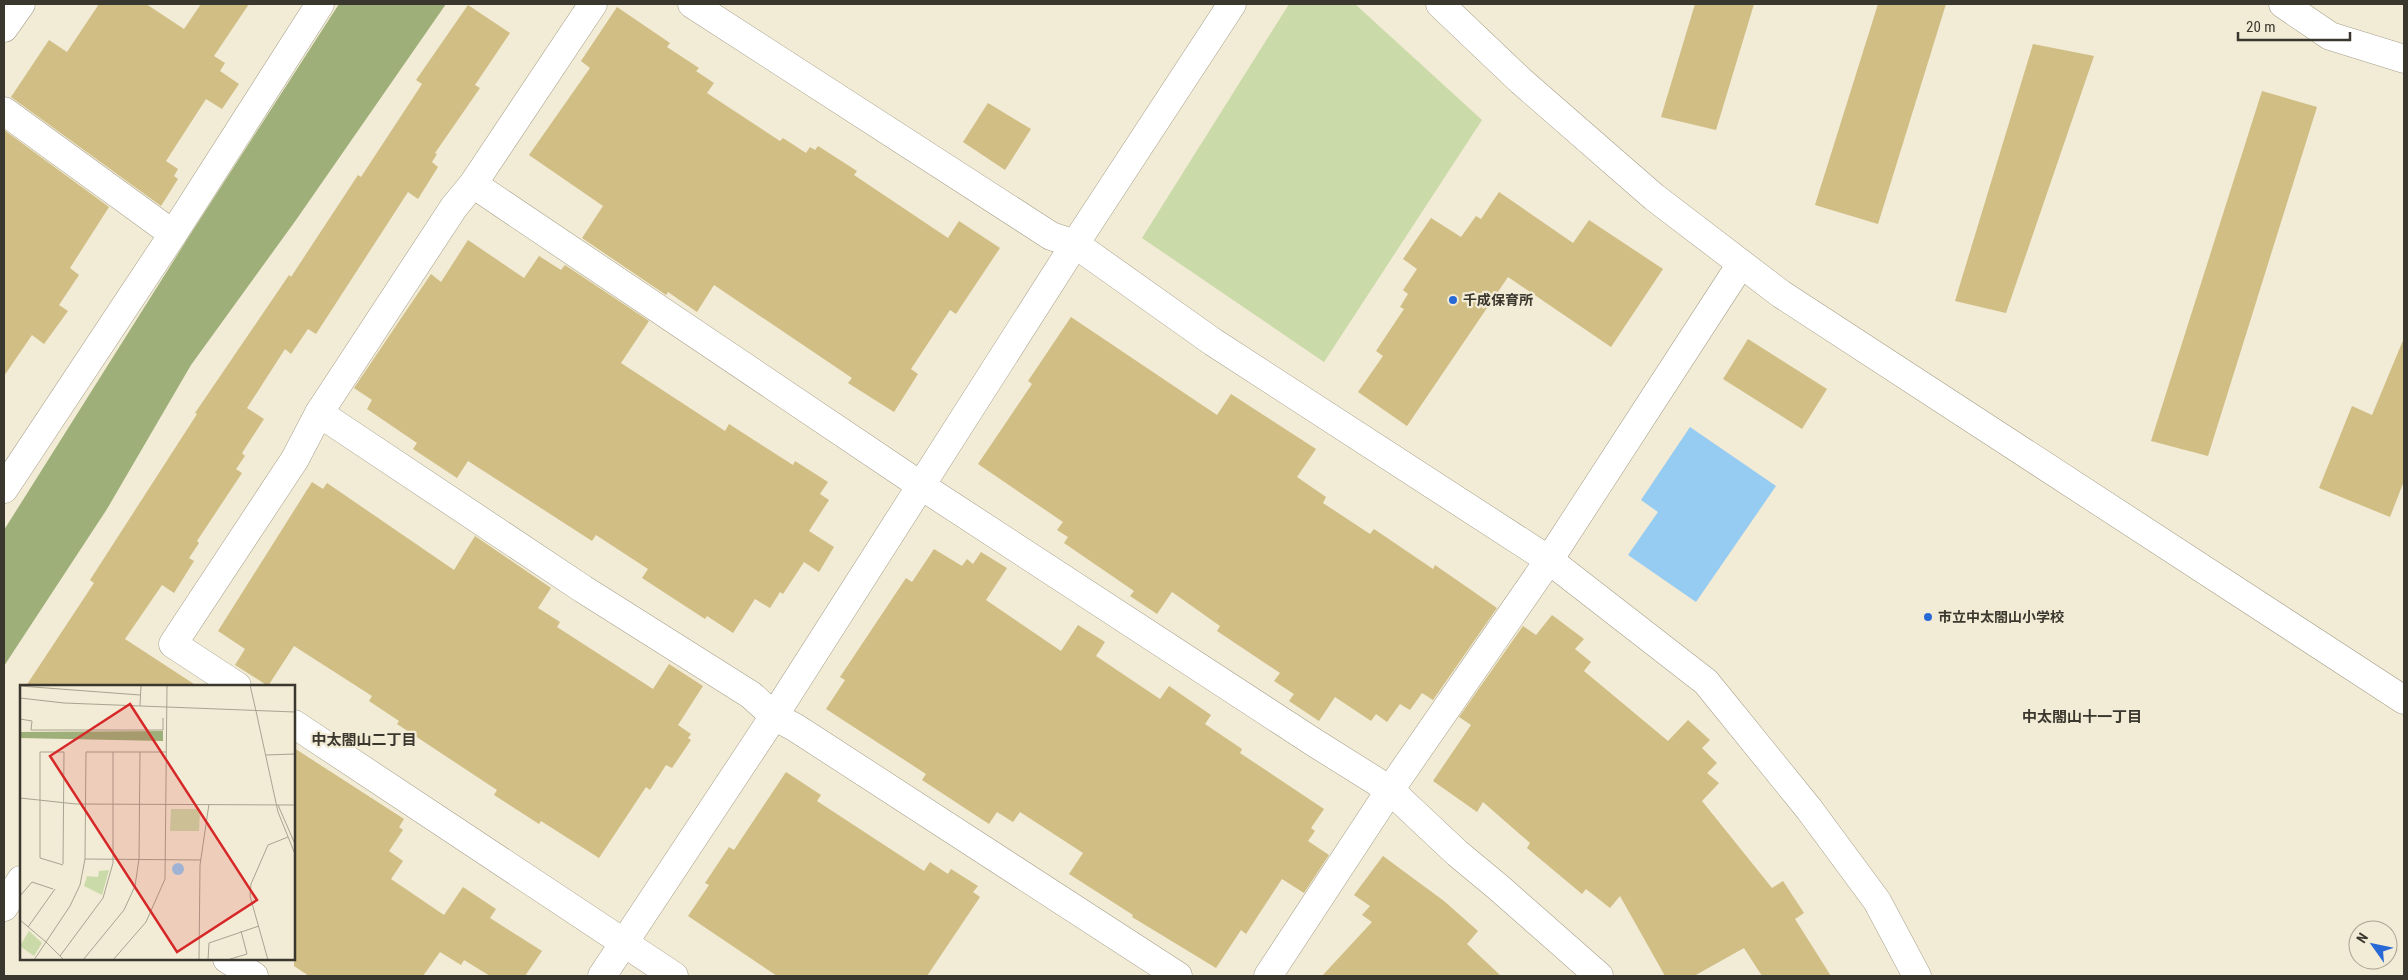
<svg xmlns="http://www.w3.org/2000/svg" width="2408" height="980" viewBox="0 0 2408 980" font-family="'Roboto Condensed','Noto Sans JP',sans-serif">
<rect width="100%" height="100%" fill="#f2ebd5"/>
<path fill="#cadaa8" d="M 1289,4 L 1355,4 L 1482,120 L 1324,362 L 1142,238 Z"/>
<path fill="#9eaf79" d="M 339,4 L 446,4 L 296,220 L 191,365 L 107,509 L 4,666 L 4,530 L 188,238 Z"/>
<path fill="#97ccf2" d="M 1690,427 L 1776,486 L 1696,602 L 1628,555 L 1658,512 L 1641,500 Z"/>
<g fill="#d0be85">
<path d="M 99,4 L 146,4 L 184,29 L 201,4 L 249,4 L 214,56 L 225,63 L 220,71 L 239,84 L 222,109 L 206,99 L 166,161 L 178,169 L 174,176 L 178,179 L 161,206 L 11,97 L 49,40 L 67,52 Z"/>
<path d="M 1695,4 L 1754,4 L 1716,130 L 1661,117 Z"/>
<path d="M 1878,4 L 1946,4 L 1878,224 L 1815,205 Z"/>
<path d="M 468,5 L 510,33 L 475,85 L 480,88 L 435,153 L 437,154 L 432,162 L 438,167 L 418,199 L 408,192 L 316,334 L 308,329 L 291,354 L 285,349 L 247,408 L 264,419 L 242,453 L 245,456 L 236,469 L 242,473 L 197,541 L 199,543 L 189,558 L 194,561 L 174,593 L 162,585 L 125,639 L 197,686 L 26,686 L 94,583 L 90,580 L 197,414 L 195,413 L 289,275 L 291,277 L 358,175 L 361,177 L 422,84 L 416,80 Z"/>
<path d="M 617,7 L 670,43 L 667,47 L 699,68 L 696,71 L 714,83 L 707,93 L 780,141 L 783,138 L 806,153 L 810,147 L 815,150 L 818,146 L 857,171 L 854,175 L 948,238 L 959,221 L 1000,248 L 956,314 L 950,310 L 911,369 L 918,374 L 894,412 L 848,383 L 852,378 L 714,285 L 697,312 L 668,292 L 666,295 L 582,238 L 603,206 L 529,155 L 590,68 L 581,61 Z"/>
<path d="M 2033,44 L 2094,56 L 2006,313 L 1955,301 Z"/>
<path d="M 2262,91 L 2317,107 L 2208,456 L 2151,441 Z"/>
<path d="M 988,103 L 1031,129 L 1005,170 L 963,142 Z"/>
<path d="M 4,130 L 109,207 L 70,268 L 79,275 L 59,305 L 68,311 L 44,344 L 32,335 L 4,376 Z"/>
<path d="M 1499,192 L 1573,243 L 1589,220 L 1663,269 L 1611,347 L 1508,277 L 1407,426 L 1358,392 L 1383,356 L 1376,351 L 1404,309 L 1400,307 L 1408,294 L 1403,290 L 1417,269 L 1403,259 L 1431,218 L 1461,237 L 1476,216 L 1481,219 Z"/>
<path d="M 468,240 L 524,278 L 539,256 L 561,270 L 565,265 L 649,321 L 621,363 L 725,431 L 729,424 L 793,465 L 795,461 L 828,482 L 820,494 L 829,500 L 809,531 L 834,547 L 819,572 L 804,562 L 783,594 L 780,592 L 770,608 L 755,599 L 733,633 L 707,616 L 705,619 L 642,578 L 648,569 L 596,535 L 592,541 L 468,461 L 457,478 L 413,449 L 417,443 L 367,409 L 372,400 L 354,388 L 431,274 L 441,282 Z"/>
<path d="M 1071,317 L 1217,415 L 1231,394 L 1316,449 L 1297,477 L 1326,497 L 1323,503 L 1370,534 L 1374,529 L 1433,569 L 1435,565 L 1497,608 L 1433,700 L 1422,693 L 1410,710 L 1400,704 L 1387,722 L 1376,714 L 1371,721 L 1335,697 L 1319,721 L 1289,701 L 1294,694 L 1274,681 L 1280,673 L 1217,631 L 1220,626 L 1172,592 L 1157,614 L 1130,596 L 1134,591 L 1064,543 L 1068,537 L 1057,530 L 1063,522 L 978,464 L 1032,384 L 1028,381 Z"/>
<path d="M 2404,338 L 2404,481 L 2390,517 L 2319,488 L 2352,406 L 2372,415 Z"/>
<path d="M 1748,339 L 1827,389 L 1802,429 L 1723,379 Z"/>
<path d="M 312,482 L 323,489 L 327,483 L 454,570 L 475,536 L 551,588 L 538,608 L 560,622 L 557,627 L 653,689 L 669,664 L 703,686 L 678,725 L 691,734 L 688,738 L 691,740 L 672,768 L 666,765 L 650,790 L 646,787 L 599,858 L 541,821 L 539,824 L 494,795 L 497,790 L 397,724 L 399,721 L 369,701 L 372,696 L 294,646 L 268,686 L 235,665 L 245,649 L 218,631 Z"/>
<path d="M 934,549 L 962,566 L 967,559 L 973,564 L 981,552 L 1007,568 L 986,600 L 1061,651 L 1078,625 L 1105,642 L 1096,656 L 1160,699 L 1169,686 L 1211,715 L 1205,724 L 1242,749 L 1240,753 L 1324,809 L 1311,828 L 1315,831 L 1308,841 L 1329,855 L 1304,893 L 1282,879 L 1246,934 L 1241,930 L 1216,968 L 1132,917 L 1133,915 L 1069,874 L 1083,853 L 1020,812 L 1013,822 L 997,812 L 989,824 L 922,780 L 926,774 L 826,709 L 845,680 L 840,677 L 906,578 L 912,582 Z"/>
<path d="M 1552,615 L 1584,639 L 1575,649 L 1591,662 L 1584,671 L 1668,741 L 1688,720 L 1710,740 L 1702,748 L 1717,763 L 1707,773 L 1719,783 L 1702,801 L 1772,888 L 1783,881 L 1804,913 L 1795,919 L 1831,976 L 1762,976 L 1744,948 L 1694,976 L 1665,976 L 1620,896 L 1610,908 L 1586,889 L 1582,894 L 1527,848 L 1530,843 L 1483,802 L 1477,812 L 1433,781 L 1471,725 L 1459,717 L 1523,626 L 1536,635 Z"/>
<path d="M 294,748 L 404,819 L 399,827 L 403,830 L 389,851 L 403,861 L 391,879 L 444,915 L 463,887 L 496,909 L 490,918 L 542,951 L 525,976 L 490,976 L 464,960 L 461,965 L 440,952 L 423,976 L 309,976 L 294,966 Z"/>
<path d="M 786,772 L 821,795 L 817,801 L 924,871 L 930,862 L 948,874 L 951,869 L 978,886 L 973,892 L 980,897 L 927,976 L 777,976 L 688,916 L 709,885 L 705,883 L 729,847 L 734,850 Z"/>
<path d="M 1383,856 L 1444,901 L 1478,931 L 1467,944 L 1501,976 L 1322,976 L 1372,922 L 1362,915 L 1370,906 L 1354,895 Z"/>
</g>
<g fill="none" stroke-linecap="round" stroke-linejoin="round">
<g stroke="#a59f8a" stroke-width="29">
<g id="minor">
<path d="M 692,4 L 1051,236 L 1075,244 L 1213,342 L 1549,560 L 1706,682 L 1809,809 L 1877,901 L 1917,976"/>
<path d="M 1440,4 L 1521,81 L 1654,197 L 1781,294 L 2404,700"/>
<path d="M 2283,4 L 2330,36 L 2404,59"/>
<path d="M 4,111 L 173,234"/>
<path d="M 473,184 L 920,485 L 1315,743 L 1390,790 L 1457,853 L 1498,887 L 1599,976"/>
<path d="M 319,413 L 583,589 L 751,695 L 774,716 L 796,728 L 1178,976"/>
<path d="M 4,489 L 173,234 L 320,4"/>
<path d="M 237,686 L 173,644 L 295,459 L 319,413 L 454,207 L 473,184 L 593,4"/>
<path d="M 294,724 L 674,976"/>
<path d="M 4,907 L 21,880"/>
<path d="M 227,959 L 254,976"/>
<path d="M 602,976 L 774,716 L 1075,244 L 1232,4"/>
<path d="M 1268,976 L 1390,790 L 1549,560 L 1741,264"/>
</g>
</g>
<g stroke="#a59f8a" stroke-width="29">
<path id="major" d="M 4,28 L 21,4"/>
</g>
<use href="#minor" stroke="#fff" stroke-width="28"/>
<use href="#major" stroke="#fff" stroke-width="28"/>
</g>
<g fill="#2869d6" stroke="#f2ebd5" stroke-width="2">
<circle cx="1453" cy="300" r="5"/>
<circle cx="1928" cy="617" r="5"/>
</g>
<g text-anchor="middle" stroke-width="4.5" stroke-linejoin="round" paint-order="stroke">
<g font-size="14" font-weight="bold" fill="#3a372e" stroke="#f2ebd5" text-anchor="start">
<text x="1463" y="305">千成保育所</text>
<text x="1938" y="622">市立中太閤山小学校</text>
</g>
<g font-size="15" font-weight="bold" fill="#3a372e" stroke="#f2ebd5">
<text x="2082" y="722">中太閤山十一丁目</text>
<text x="364" y="745">中太閤山二丁目</text>
</g>
</g>
<g transform="translate(20 685)">
<rect width="275" height="275" fill="#f2ebd5"/>
<path d="M 151,124 L 180,124 L 179,146 L 150,146 ZM 89,185 L 82,210 L 64,201 L 67,191 L 78,192 L 79,186 ZM 9,246 L 22,258 L 14,271 L 0,261 Z" fill="#cadaa8"/>
<path d="M 143,46 L 143,56 L 0,53 L 0,47 Z" fill="#9eaf79"/>
<path d="M152 184a6 6 0 1 1 12 0a6 6 0 1 1-12 0Z" fill="#97ccf2"/>
<path fill="none" stroke="#a8a392" stroke-width="1" d="M 230,0 L 236,26M 0,1 L 120,10M 0,13 L 44,18 L 275,27M 120,21 L 121,0M 236,26 L 258,127 L 275,169M 0,34 L 12,36 L 11,45 L 143,45 L 143,33M 246,70 L 275,69M 0,113 L 56,119 L 275,120M 258,120 L 275,159M 65,174 L 181,175M 43,179 L 44,67 L 20,67 L 20,173 L 43,180M 0,211 L 12,197 L 33,204M 0,235 L 26,257 L 14,275M 8,242 L 35,204M 40,271 L 83,213 L 93,178 L 93,67M 44,275 L 26,257 L 50,221 L 60,200 L 65,174 L 66,67 L 146,67M 63,275 L 104,225 L 115,201 L 119,174 L 120,67M 93,275 L 126,237 L 145,194 L 147,0M 179,275 L 180,180 L 189,119M 188,275 L 189,258 L 239,241M 207,275 L 227,269 L 221,246M 248,275 L 230,211 L 231,199 L 248,160 L 268,152"/>
<path fill="#d62828" fill-opacity="0.15" stroke="#d62828" stroke-width="2.5" d="M 110,19 L 237,215 L 157,267 L 30,71 Z"/>
<rect width="275" height="275" fill="none" stroke="#3a372e" stroke-width="2.5"/>
</g>
<rect width="2408" height="980" fill="none" stroke="#3a372e" stroke-width="10"/>
<g transform="translate(2373 945) rotate(303)"><circle r="24" fill="#f2ebd5" stroke="#a8a392"/>
<path d="M0-4L9 19L0 12L-9 19Z" fill="#2869d6"/>
<text y="-8" font-size="14" font-weight="bold" text-anchor="middle" fill="#3a372e">N</text>
</g>
<path d="M2238 32v8h112v-8" fill="none" stroke="#3a372e" stroke-width="2.5"/>
<text x="2246" y="32" font-size="15" fill="#3a372e" stroke="#f2ebd5" stroke-width="4" paint-order="stroke">20 m</text>
</svg>
